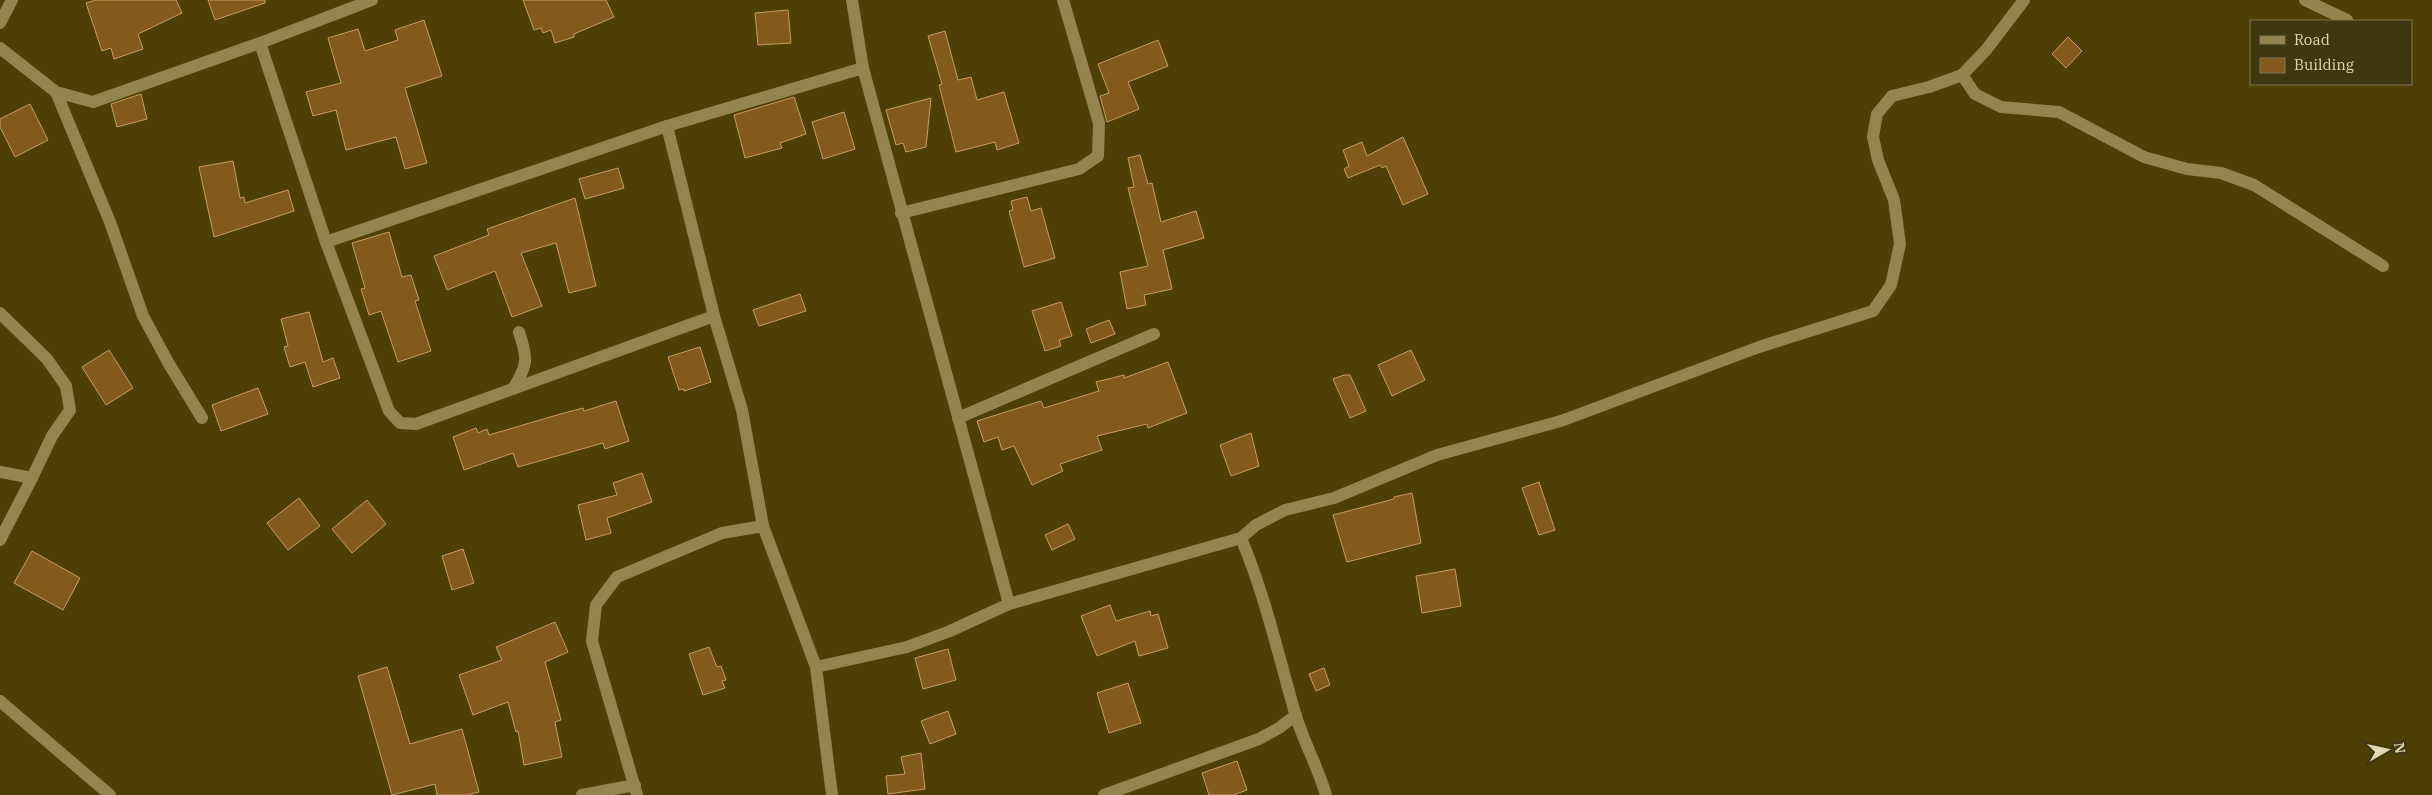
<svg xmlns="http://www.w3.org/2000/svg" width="2432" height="795" viewBox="0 0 2432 795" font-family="'IBM Plex Serif',serif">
<rect width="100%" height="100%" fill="#4e4005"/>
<g fill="#825a1b" stroke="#c99d62">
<path d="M 96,0 L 176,0 L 182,13 L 138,34 L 143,49 L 114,59 L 111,48 L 102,51 L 86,3 Z"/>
<path d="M 208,0 L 265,0 L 265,3 L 215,20 Z"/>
<path d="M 523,0 L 606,0 L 614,17 L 574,34 L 574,37 L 555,43 L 551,30 L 543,33 L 541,28 L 534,30 Z"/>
<path d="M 788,10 L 791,43 L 758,45 L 755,13 Z"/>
<path d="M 424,20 L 442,76 L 405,88 L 427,163 L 405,169 L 396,137 L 346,150 L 336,110 L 313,116 L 306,92 L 341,83 L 328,38 L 358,29 L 365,51 L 398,40 L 395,30 Z"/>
<path d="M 945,31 L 958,80 L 971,77 L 977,100 L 1004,92 L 1019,143 L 997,150 L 995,142 L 956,152 L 939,85 L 942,84 L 928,36 Z"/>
<path d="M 2068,37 L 2082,51 L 2066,68 L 2052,54 Z"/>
<path d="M 1158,40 L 1168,66 L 1128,82 L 1139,109 L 1107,122 L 1100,96 L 1109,93 L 1098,64 Z"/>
<path d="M 141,94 L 147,119 L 117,127 L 111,104 Z"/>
<path d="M 794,97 L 806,134 L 780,143 L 782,148 L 745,158 L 734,115 Z"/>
<path d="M 931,98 L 926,147 L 906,152 L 903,143 L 896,145 L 886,110 Z"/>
<path d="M 30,104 L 48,140 L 15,157 L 0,127 L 0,119 Z"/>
<path d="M 844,112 L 855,149 L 823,159 L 812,122 Z"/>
<path d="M 1403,137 L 1428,194 L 1403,205 L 1386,166 L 1382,168 L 1380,165 L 1348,178 L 1344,169 L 1349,166 L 1343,150 L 1362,142 L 1367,156 Z"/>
<path d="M 1140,155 L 1148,184 L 1152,183 L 1161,222 L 1196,211 L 1204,238 L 1163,250 L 1172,289 L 1144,295 L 1146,305 L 1127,309 L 1120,272 L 1148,266 L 1128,188 L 1134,187 L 1128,158 Z"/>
<path d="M 233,161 L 240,198 L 244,197 L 245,203 L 288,190 L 294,211 L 214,237 L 199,167 Z"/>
<path d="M 618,168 L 624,188 L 585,199 L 579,179 Z"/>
<path d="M 1027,197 L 1031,211 L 1041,208 L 1055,258 L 1024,267 L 1009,211 L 1013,210 L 1011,201 Z"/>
<path d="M 575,198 L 596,286 L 569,293 L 556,243 L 521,253 L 542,306 L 512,317 L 495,271 L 447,290 L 434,256 L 489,235 L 487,229 Z"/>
<path d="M 389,232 L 402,277 L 411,275 L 419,300 L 415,301 L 431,351 L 398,362 L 381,311 L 369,315 L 361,289 L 365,288 L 352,243 Z"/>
<path d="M 800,294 L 806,311 L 759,326 L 753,310 Z"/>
<path d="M 1061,302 L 1072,336 L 1059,340 L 1061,346 L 1045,351 L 1032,311 Z"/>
<path d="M 309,312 L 323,362 L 333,358 L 340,378 L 313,387 L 305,362 L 290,367 L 284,347 L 288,346 L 281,319 Z"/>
<path d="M 1109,320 L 1115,334 L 1091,343 L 1086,329 Z"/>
<path d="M 700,347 L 711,382 L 684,391 L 684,389 L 679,390 L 668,357 Z"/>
<path d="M 109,350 L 133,388 L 106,405 L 82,367 Z"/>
<path d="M 1411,350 L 1425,380 L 1392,396 L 1378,365 Z"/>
<path d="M 1168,362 L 1187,413 L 1148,428 L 1147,424 L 1097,436 L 1102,450 L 1060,464 L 1063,471 L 1032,485 L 1014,446 L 1002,450 L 998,437 L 984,442 L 977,421 L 1041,401 L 1044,408 L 1099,391 L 1096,382 L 1124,375 L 1124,378 Z"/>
<path d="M 1344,375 L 1350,375 L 1366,411 L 1350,418 L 1333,379 Z"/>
<path d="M 258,388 L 268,414 L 221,431 L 212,405 Z"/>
<path d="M 616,401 L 629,441 L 605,449 L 603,443 L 518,467 L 513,453 L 464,470 L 453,437 L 476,428 L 478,433 L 487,429 L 489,435 L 557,415 L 583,408 L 584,411 Z"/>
<path d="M 1251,433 L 1259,466 L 1231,476 L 1220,445 Z"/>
<path d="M 642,473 L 652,502 L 607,518 L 611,533 L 586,540 L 578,505 L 617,495 L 613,483 Z"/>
<path d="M 1539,482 L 1555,530 L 1539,535 L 1522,488 Z"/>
<path d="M 1412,493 L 1421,543 L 1347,562 L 1333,515 L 1394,499 L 1394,497 Z"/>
<path d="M 299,498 L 320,526 L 288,550 L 267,523 Z"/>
<path d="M 367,500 L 386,524 L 352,553 L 332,529 Z"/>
<path d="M 1068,524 L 1075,539 L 1052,550 L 1045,535 Z"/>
<path d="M 463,549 L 474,583 L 452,590 L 442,556 Z"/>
<path d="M 32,551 L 80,578 L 63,610 L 14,583 Z"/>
<path d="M 1455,569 L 1461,606 L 1422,613 L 1416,576 Z"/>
<path d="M 1110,605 L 1116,621 L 1150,611 L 1151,616 L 1158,614 L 1168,648 L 1139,656 L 1135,641 L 1097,656 L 1081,616 Z"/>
<path d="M 555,622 L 568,652 L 545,662 L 561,720 L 555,722 L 562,757 L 524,765 L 518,731 L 516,732 L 508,702 L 473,715 L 459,675 L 502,660 L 496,647 Z"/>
<path d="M 709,647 L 717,667 L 721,666 L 726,680 L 722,681 L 725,688 L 703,695 L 689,654 Z"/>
<path d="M 948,649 L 956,680 L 923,689 L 915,658 Z"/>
<path d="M 387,667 L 410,744 L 462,729 L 479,792 L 467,795 L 437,795 L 435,784 L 392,795 L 358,676 Z"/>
<path d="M 1324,668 L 1330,685 L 1316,691 L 1309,674 Z"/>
<path d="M 1128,683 L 1141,723 L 1109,733 L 1097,693 Z"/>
<path d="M 948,711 L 956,734 L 930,744 L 921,721 Z"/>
<path d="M 921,753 L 925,789 L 888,794 L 886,776 L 905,774 L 901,757 Z"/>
<path d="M 1237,761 L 1247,790 L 1233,795 L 1209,795 L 1202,773 Z"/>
</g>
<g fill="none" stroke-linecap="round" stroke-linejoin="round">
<g stroke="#94854f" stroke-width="12">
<path d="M 852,0 L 863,68 L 1009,604"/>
<path d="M 2305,0 L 2347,20"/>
<path d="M 0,23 L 12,0"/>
<path d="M 260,43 L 326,242 L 389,411 L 400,423 L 416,424 L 714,316"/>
<path d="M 0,48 L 56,92 L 93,102 L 260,43 L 372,0"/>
<path d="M 1962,75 L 1975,94 L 2001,107 L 2059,112 L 2144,157 L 2187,169 L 2221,173 L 2254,185 L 2383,266"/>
<path d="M 56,92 L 110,222 L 143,316 L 169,364 L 202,418"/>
<path d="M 667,126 L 714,316 L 742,410 L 763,526 L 816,667 L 832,795"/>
<path d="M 901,213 L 1079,169 L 1098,156 L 1099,123 L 1063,0"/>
<path d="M 326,242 L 667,126 L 863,68"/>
<path d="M 0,313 L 47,359 L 66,386 L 70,410 L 52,436 L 32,478"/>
<path d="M 513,389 C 528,365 528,359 519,332"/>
<path d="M 958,418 L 1154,334"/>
<path d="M 0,472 L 32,478 L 0,540"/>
<path d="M 1241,538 C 1265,595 1278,654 1295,713 C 1303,741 1318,767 1326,795"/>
<path d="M 816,667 L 907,647 L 950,631 L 1009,604 L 1241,538 L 1256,525 L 1285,510 L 1334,498 L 1437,455 L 1561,421 L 1759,347 L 1873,311 L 1891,285 L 1900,244 L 1894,200 L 1878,160 L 1873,137 L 1877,114 L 1892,96 L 1929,87 L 1962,75 L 1986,50 L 2024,0"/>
<path d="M 0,701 L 110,795"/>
<path d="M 582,795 L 635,785"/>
<path d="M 637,795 L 592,641 L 596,605 L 617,577 L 722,533 L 763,526"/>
<path d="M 1104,795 L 1259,739 L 1279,728 L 1296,715"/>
</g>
</g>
<rect x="2250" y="20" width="162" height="65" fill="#403711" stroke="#807753"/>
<rect x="2260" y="36" width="25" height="8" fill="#94854f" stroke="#807753"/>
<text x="2294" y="45" font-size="15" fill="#e0d7b5">Road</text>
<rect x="2260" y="58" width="25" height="15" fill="#825a1b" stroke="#807753"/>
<text x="2294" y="70" font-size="15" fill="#e0d7b5">Building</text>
<g transform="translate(2387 750) rotate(81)" stroke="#403711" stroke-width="4" paint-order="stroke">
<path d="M0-4L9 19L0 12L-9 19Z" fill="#e0d7b5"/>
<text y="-8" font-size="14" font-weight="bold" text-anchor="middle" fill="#e0d7b5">N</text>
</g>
</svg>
